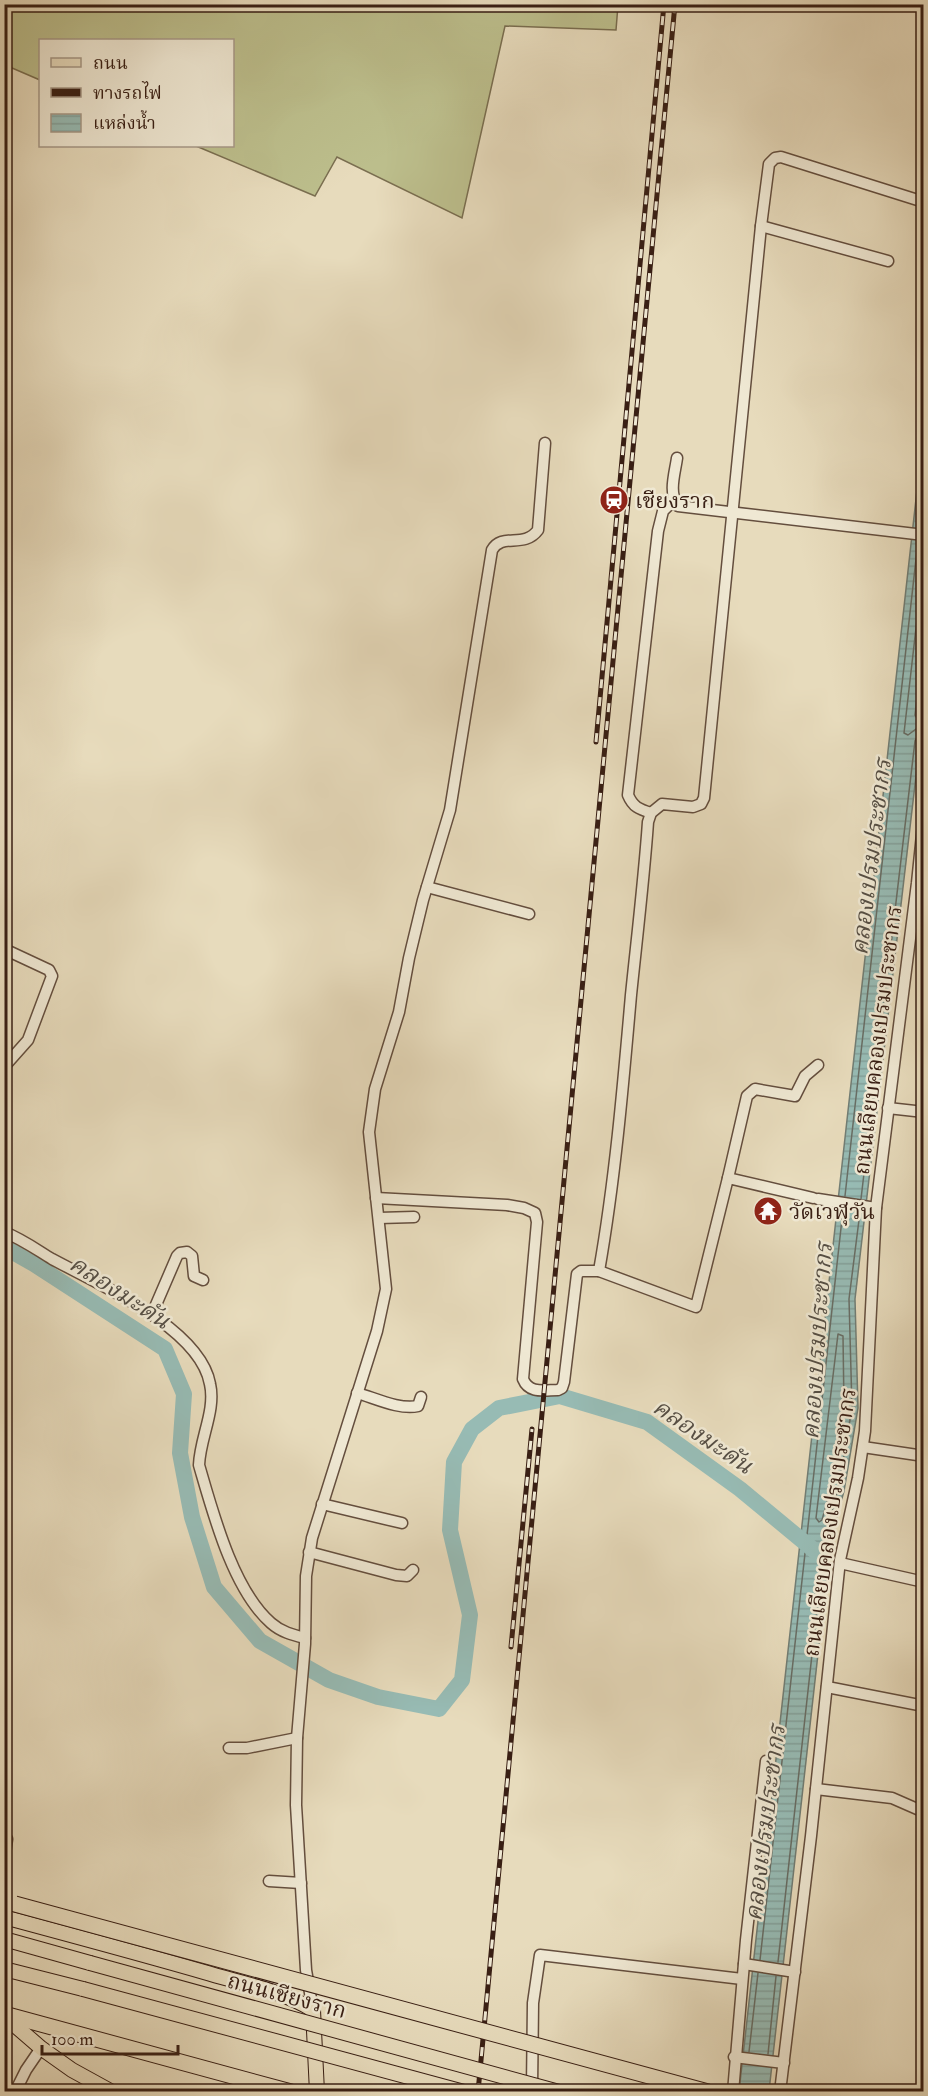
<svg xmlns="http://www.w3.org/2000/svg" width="928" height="2096" viewBox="0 0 928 2096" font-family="'IM FELL Double Pica','Noto Serif Thai',serif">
<defs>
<pattern id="water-rules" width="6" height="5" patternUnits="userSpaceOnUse" patternTransform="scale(1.5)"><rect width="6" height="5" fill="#97bbb4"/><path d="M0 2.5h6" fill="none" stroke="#83a09a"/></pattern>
</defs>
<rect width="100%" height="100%" fill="#e7dbbc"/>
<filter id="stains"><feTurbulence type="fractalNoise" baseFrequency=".00333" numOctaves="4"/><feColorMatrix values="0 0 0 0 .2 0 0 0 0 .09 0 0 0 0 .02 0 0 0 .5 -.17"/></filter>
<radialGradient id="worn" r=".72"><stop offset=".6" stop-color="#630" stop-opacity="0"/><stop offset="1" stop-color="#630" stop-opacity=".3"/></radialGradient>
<path fill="#bcbe8c" stroke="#7a6e50" stroke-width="1.5" d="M 5,4 L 618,4 L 618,5 L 616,30 L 505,26 L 462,218 L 337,157 L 315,196 L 196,146 L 232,146 L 232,40 L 40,40 L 40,80 L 5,65 Z"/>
<path fill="url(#water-rules)" stroke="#717d74" stroke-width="1.5" d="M 923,436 L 923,716 L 855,1299 L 858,1408 L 844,1491 L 831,1538 L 769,2091 L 739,2092 Z"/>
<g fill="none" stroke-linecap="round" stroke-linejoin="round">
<g stroke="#686d64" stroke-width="1.5">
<path d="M 924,558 L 904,733 L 908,735 L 916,729 L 924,727"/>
<path d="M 924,639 L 915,715 L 917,718 L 924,718"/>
<path d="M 845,1196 L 918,541"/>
<path d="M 861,1199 L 915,741 L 918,736 L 924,735"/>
<path d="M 838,1334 L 843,1336 L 844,1407 L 831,1488 L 822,1520 L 819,1522 L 816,1518 Z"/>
<path d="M 760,1960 L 843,1210"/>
<path d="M 778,1962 L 825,1537 L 838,1490 L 852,1408 L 849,1299 L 860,1212"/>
<path d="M 749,2052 L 758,1973"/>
<path d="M 768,2054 L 776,1976"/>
</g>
<path stroke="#97bbb4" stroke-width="16" d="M 4,1247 L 34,1264 L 165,1349 L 184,1394 L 180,1453 L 192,1517 L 214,1587 L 260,1641 L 329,1680 L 378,1697 L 439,1709 L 462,1680 L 470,1615 L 450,1530 L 454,1462 L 472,1429 L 499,1408 L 560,1396 L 647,1422 L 740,1489 L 815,1551"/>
<g stroke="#644e3e" stroke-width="13">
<g id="minor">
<path d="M 761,226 L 888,261"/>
<path d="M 677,458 C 675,473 668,493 678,506 L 924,535"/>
<path d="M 651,813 C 639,809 633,807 628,795 L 658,531 L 663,511 L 674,500"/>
<path d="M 427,887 L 529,914"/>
<path d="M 4,949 L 49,970 L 52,976 L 28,1040 L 4,1067"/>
<path d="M 888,1108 L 924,1112"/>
<path d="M 728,1178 L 747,1096 L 755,1089 L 795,1096 L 805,1076 L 818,1065"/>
<path d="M 376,1198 L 507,1205 L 524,1208 L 535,1213 L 537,1222 L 523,1379 C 529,1394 544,1390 558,1390 L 562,1388 L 564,1382 L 577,1274 L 581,1271 L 599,1271 L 696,1307 L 728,1178 L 813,1198"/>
<path d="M 818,1199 L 876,1208"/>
<path d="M 379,1218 L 414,1217"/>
<path d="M 4,1232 C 22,1239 37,1250 52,1259 C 98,1284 200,1328 210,1384 C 216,1410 200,1438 199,1465 C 213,1513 233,1590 271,1623 C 281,1632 293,1635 305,1638"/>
<path d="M 599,1271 C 615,1180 623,1087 631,995 C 637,937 644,879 648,822 L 651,813 L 662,804 L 693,807 L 701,804 L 704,798 L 761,226 L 769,164 L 775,158 L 781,157 L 924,202"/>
<path d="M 152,1314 L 177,1256 L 180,1253 L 187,1252 L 192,1256 L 194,1276 L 203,1280"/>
<path d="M 357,1393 C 375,1398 399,1410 418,1406 L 421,1397"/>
<path d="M 863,1447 L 924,1456"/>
<path d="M 322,1504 L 402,1523"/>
<path d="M 309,1552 L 396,1575 L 407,1576 L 413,1570"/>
<path d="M 840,1563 L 924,1582"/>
<path d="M 827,1687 L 924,1706"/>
<path d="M 229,1748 L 247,1748 L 297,1738"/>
<path d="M 816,1789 L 892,1798 L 924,1812"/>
<path d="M 4,1861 L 7,1839"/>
<path d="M 269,1881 L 301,1883"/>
<path d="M 744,1964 L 795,1972"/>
<path d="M 313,2010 L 306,1970 L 296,1805 L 297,1738 L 305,1644 L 306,1576 L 312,1538 L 377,1331 L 386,1289 L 369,1132 L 375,1089 L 399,1012 L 409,958 L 423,900 L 450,810 L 492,550 C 502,532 524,549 538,530 L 545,443"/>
<path d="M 734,2057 L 784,2063"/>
<path d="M 532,2089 L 533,2003 L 540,1955 L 742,1979"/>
<path d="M 15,2092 L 26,2070 L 41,2048"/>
<path d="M 733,2092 L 746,1940 L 766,1761"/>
<path d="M 780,2092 L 811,1836 L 840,1560 L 858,1478 L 865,1431 L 876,1208 L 917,883 L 924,815"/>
</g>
</g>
<g stroke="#391f14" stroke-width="16">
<g id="major">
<path d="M 4,1917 C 71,1935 138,1953 204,1972 C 240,1983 281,1990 313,2010 L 317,2092"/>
<path d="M 4,1939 L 90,1963"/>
<path d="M 4,1969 L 83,1989"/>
<path d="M 4,2016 L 41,2048 L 72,2070 L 112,2092"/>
</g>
</g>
<g stroke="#391f14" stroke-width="17">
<path id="highway" d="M 4,2014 L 291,2092"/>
</g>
<use href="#minor" stroke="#efe8d3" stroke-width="10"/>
<use href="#major" stroke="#e7dbbc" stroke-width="14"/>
<use href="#highway" stroke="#e7dbbc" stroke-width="15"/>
<g stroke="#391f14" stroke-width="5">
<g id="rail">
<path d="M 596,742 L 664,4"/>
<path d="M 511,1647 L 532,1429"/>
<path d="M 478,2092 L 675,4"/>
</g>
</g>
<use href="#rail" stroke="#efe8d3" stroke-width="3" stroke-dasharray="9" stroke-linecap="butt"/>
<g stroke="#391f14" stroke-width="16" stroke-linecap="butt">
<g id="major-bridge">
<path d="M 90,1963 L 559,2092"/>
<path d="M 83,1989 L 464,2092"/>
</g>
</g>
<g stroke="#391f14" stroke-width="17" stroke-linecap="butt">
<path id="highway-bridge" d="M 15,1904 L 708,2092"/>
</g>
<use href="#major-bridge" stroke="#e7dbbc" stroke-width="14"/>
<use href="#highway-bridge" stroke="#e7dbbc" stroke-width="15"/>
</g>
<defs>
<g id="station-disc" transform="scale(1.5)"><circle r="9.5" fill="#8f2418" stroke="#efe8d3"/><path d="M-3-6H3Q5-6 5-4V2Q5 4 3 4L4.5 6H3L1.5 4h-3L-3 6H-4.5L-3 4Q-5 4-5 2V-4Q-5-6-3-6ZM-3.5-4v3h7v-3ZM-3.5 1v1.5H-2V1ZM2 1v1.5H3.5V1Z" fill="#fff"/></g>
<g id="temple-disc" transform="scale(1.5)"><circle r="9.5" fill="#8f2418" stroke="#efe8d3"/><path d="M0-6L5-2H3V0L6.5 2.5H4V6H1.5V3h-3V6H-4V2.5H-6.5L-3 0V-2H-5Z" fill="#fff"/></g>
</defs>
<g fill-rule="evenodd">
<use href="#station-disc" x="614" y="500"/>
<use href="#temple-disc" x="768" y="1211"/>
</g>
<g text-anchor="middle" stroke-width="5" stroke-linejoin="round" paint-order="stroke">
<g font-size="22" fill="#391f14" stroke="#efe8d3" text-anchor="start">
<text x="635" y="508">เชียงราก</text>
<text x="789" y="1219">วัดเวฬุวัน</text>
</g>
<g font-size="22" fill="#391f14" stroke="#efe8d3">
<text transform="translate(877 1040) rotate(-83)" y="8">ถนนเลียบคลองเปรมประชากร</text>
<text transform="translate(829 1522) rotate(-82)" y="8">ถนนเลียบคลองเปรมประชากร</text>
<text transform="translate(287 1995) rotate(15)" y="8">ถนนเชียงราก</text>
</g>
<g font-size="24" font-style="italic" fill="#554e44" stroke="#efe8d3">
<text transform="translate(871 857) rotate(-83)" y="8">คลองเปรมประชากร</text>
<text transform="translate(120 1292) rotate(33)" y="8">คลองมะดัน</text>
<text transform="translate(817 1341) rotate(-86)" y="8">คลองเปรมประชากร</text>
<text transform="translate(703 1436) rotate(34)" y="8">คลองมะดัน</text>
<text transform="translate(765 1823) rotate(-83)" y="8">คลองเปรมประชากร</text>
</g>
</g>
<rect width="928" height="2096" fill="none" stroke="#e7dbbc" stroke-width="24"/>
<rect x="6" y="6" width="916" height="2084" fill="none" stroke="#391f14" stroke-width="3"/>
<rect x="12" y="12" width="904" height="2072" fill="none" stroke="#391f14" stroke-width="1.5"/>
<rect x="39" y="39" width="195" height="108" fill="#efe8d3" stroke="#a69887" stroke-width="1.5"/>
<rect x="51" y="58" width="30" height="9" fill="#e7dbbc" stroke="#a69887" stroke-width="1.5"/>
<text x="93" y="69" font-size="18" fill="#391f14">ถนน</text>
<rect x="51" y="88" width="30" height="9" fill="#391f14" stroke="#a69887" stroke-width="1.5"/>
<text x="93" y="99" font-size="18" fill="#391f14">ทางรถไฟ</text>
<rect x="51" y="114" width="30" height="18" fill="url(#water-rules)" stroke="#a69887" stroke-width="1.5"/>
<text x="93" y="129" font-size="18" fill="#391f14">แหล่งน้ำ</text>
<path d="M42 2045v9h136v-9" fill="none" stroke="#391f14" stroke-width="3"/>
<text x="51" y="2045" font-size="18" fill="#391f14" stroke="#efe8d3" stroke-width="4.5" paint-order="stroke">100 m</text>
<rect width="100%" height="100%" filter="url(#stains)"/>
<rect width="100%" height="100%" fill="url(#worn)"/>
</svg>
